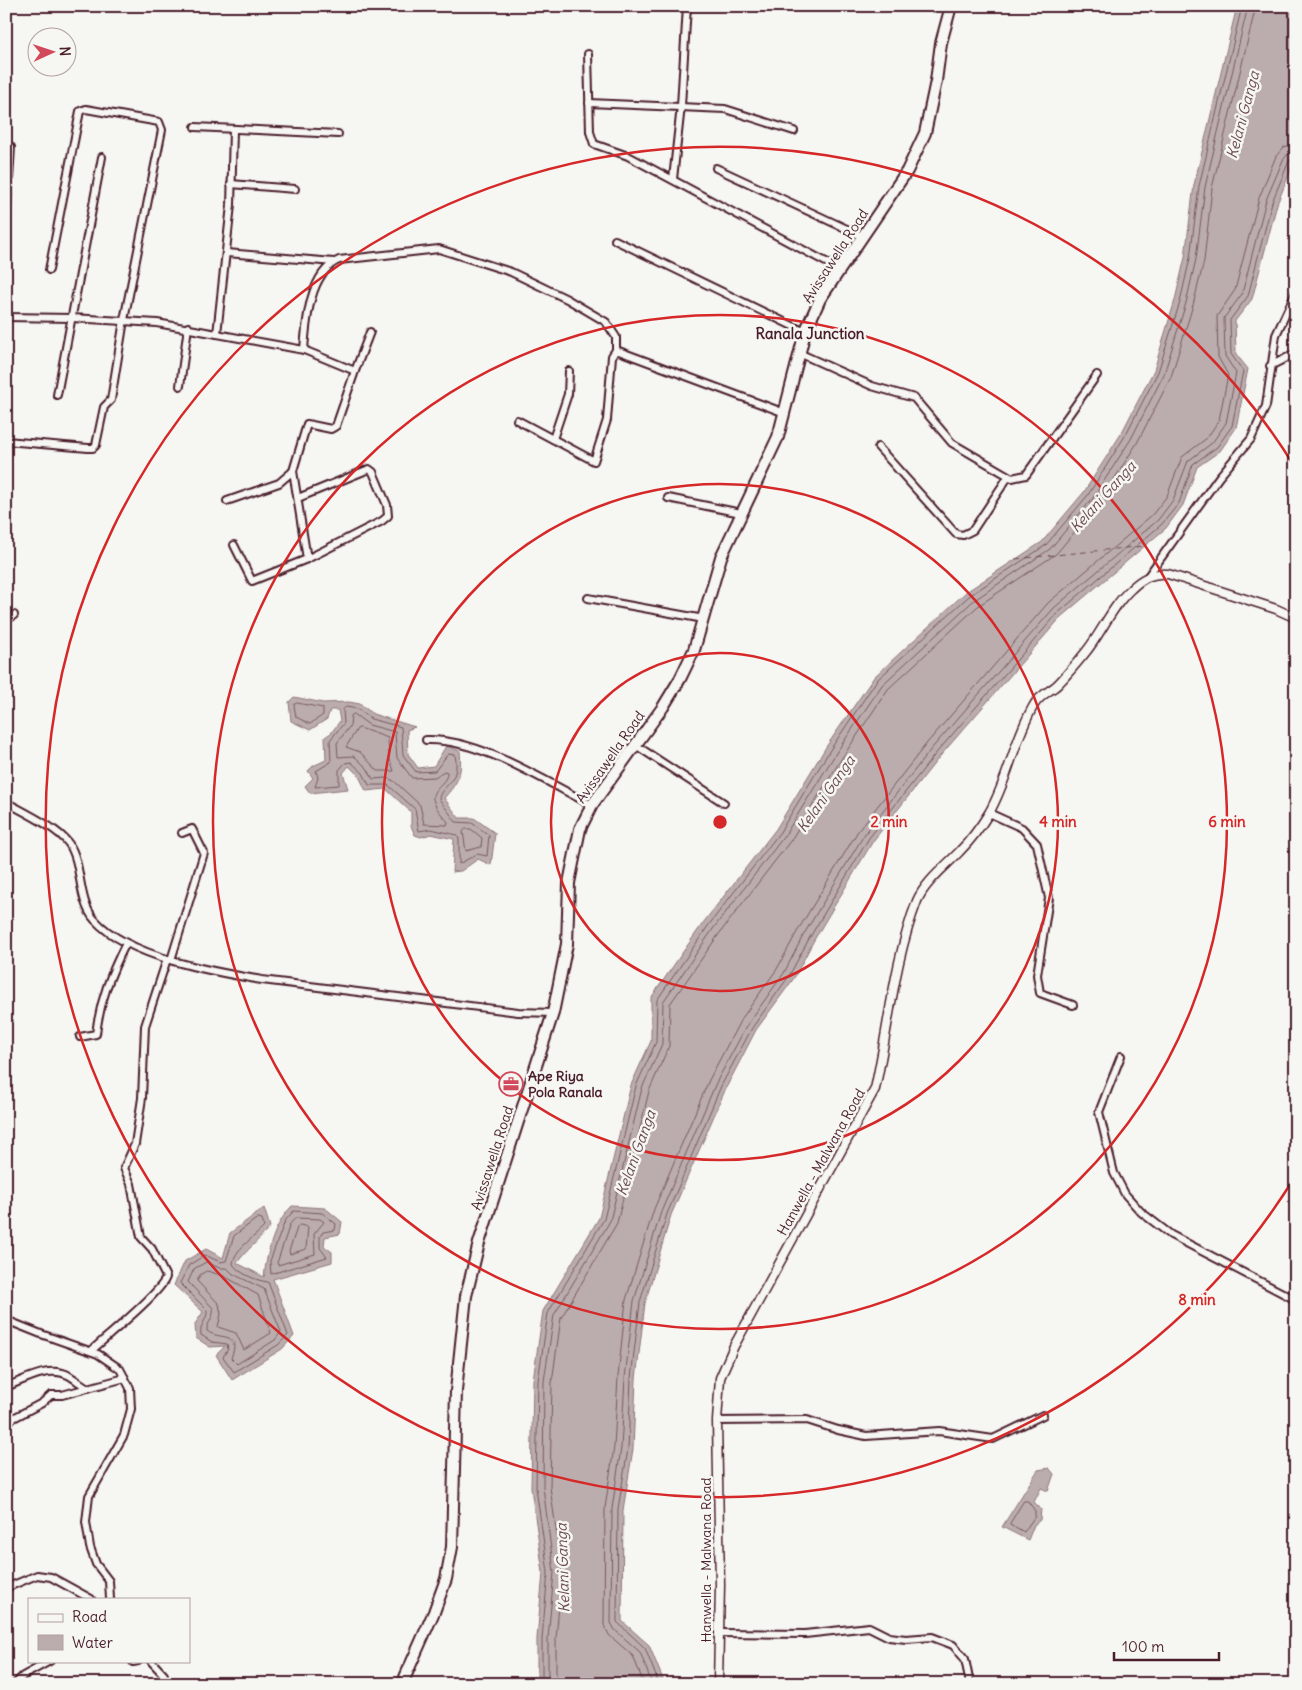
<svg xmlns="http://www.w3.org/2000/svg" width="1302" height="1690" viewBox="0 0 1302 1690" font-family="Delius,sans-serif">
<rect width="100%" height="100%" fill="#f6f6f2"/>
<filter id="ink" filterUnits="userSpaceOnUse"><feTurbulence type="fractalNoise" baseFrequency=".02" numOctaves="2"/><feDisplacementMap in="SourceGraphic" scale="10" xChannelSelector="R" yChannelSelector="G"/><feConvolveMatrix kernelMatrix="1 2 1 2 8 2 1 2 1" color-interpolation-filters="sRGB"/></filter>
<g filter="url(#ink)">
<g fill="#bbadae" stroke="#8e747a">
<path d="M 1237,6 L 1296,6 L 1296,158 L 1277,204 L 1252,299 L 1235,321 L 1236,354 L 1248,369 L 1236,428 L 1220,451 L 1197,467 L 1183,505 L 1166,528 L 1062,616 L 941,755 L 873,841 L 814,940 L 794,978 L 756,1030 L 726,1088 L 671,1215 L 645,1303 L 636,1379 L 633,1449 L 623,1510 L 622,1621 L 649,1645 L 664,1682 L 663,1684 L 537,1684 L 537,1638 L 543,1573 L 531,1488 L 533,1380 L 543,1311 L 599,1218 L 631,1085 L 651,1041 L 651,998 L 703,923 L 776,829 L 826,747 L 874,677 L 966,592 L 1042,542 L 1084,492 L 1121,434 L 1154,370 L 1175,300 L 1185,257 L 1194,185 Z"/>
<path d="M 294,697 L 323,703 L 349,702 L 360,704 L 373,714 L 415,727 L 407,730 L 408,754 L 418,768 L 434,766 L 446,746 L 460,751 C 462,775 459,781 444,798 L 459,818 L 474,818 L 495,833 L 491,865 L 478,859 L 461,871 L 452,872 L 454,839 L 431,834 L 421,837 L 415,835 L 411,826 L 411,812 L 386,789 L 366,791 L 359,776 L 349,766 L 343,773 L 348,789 L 310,793 L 305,786 L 313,778 L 308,771 L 313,766 L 326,760 L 325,737 L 331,733 L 340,721 L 338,710 L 330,710 L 327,719 L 310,730 L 291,721 L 289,702 Z"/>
<path d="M 292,1206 L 325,1208 L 342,1222 L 340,1234 L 325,1237 L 324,1246 L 332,1252 L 332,1262 L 273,1279 L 294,1336 L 282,1349 L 232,1380 L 216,1355 L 225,1346 L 210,1347 L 196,1338 L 195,1324 L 203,1312 L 174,1285 L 185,1261 L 206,1249 L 223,1258 L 230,1233 L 264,1208 L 270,1227 C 259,1241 247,1249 237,1263 L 264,1277 C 267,1252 274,1224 292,1206 Z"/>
<path d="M 1049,1468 L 1054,1474 L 1048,1491 L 1041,1488 L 1034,1502 L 1041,1509 L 1040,1520 L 1034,1525 L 1028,1540 L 1002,1527 L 1038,1470 Z"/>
</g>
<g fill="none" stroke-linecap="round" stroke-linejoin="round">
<g stroke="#77585f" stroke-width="1">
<path d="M 297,703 L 323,708 L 323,715 L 310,724 L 296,717 L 294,705 Z"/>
<path d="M 346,707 L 358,709 L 371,719 L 401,727 L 403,755 L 416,772 L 435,771 L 448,754 L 455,755 C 461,784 440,785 439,799 L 456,822 L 472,823 L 489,835 L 487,856 L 477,854 L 459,864 L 459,839 L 457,835 L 431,829 L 419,831 L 415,809 L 388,785 L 369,785 L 363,773 L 351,762 L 345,763 L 339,770 L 339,785 L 315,787 L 318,778 L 316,771 L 331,762 L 330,740 L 344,723 L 343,710 Z"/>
<path d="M 354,714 L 369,725 L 395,732 L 397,758 L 412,778 L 435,777 L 444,771 L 447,772 C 448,784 428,789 434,802 C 436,809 443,816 448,822 L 447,825 L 424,824 L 420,805 L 394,781 L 387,778 L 373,779 L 367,768 L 354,756 L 338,757 L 337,743 L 350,726 L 351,716 Z"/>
<path d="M 360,728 L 388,738 L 389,757 L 394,771 L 378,771 L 360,752 L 346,747 L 357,729 Z"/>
<path d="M 466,829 L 471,829 L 482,838 L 481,847 L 466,851 L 463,832 Z"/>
<path d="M 294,1211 L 322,1213 L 336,1224 L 335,1230 L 323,1232 L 320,1236 L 320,1248 L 327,1257 L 271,1274 L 270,1261 L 285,1221 Z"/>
<path d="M 258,1218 L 262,1219 L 264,1227 C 254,1238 234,1249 233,1264 C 239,1274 258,1281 268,1282 L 288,1335 L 278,1345 L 234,1372 L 223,1357 L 228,1349 L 227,1344 L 212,1342 L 201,1335 C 199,1324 208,1320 207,1310 L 180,1283 L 189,1265 L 205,1255 L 220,1262 L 226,1261 L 234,1236 Z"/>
<path d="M 296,1218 L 320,1219 L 324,1222 L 314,1234 L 315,1254 L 278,1265 L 277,1263 L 290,1224 Z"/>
<path d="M 300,1225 L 308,1227 L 306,1249 L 290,1254 L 289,1251 L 297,1228 Z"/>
<path d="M 207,1262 L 219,1268 L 227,1268 L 233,1274 L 264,1289 L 281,1332 L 275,1340 L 237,1364 L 231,1358 C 242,1330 220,1341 207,1331 C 206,1323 215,1318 213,1308 L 188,1282 L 194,1269 Z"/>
<path d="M 207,1271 L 224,1276 L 258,1295 L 271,1333 L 244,1350 L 236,1333 L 218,1327 L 221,1314 L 219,1304 L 197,1281 L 200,1275 Z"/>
<path d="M 1024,1501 L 1028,1501 L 1035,1511 L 1035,1516 L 1024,1532 L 1010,1524 Z"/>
<path d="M 542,1684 L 542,1639 L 548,1572 L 536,1488 L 538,1381 L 548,1313 L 604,1219 L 636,1086 L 656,1042 L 657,1000 L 708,926 L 780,832 L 830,750 L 877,680 L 969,596 L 1046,545 L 1088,495 L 1125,436 L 1158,372 L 1180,302 L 1190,258 L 1199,186 L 1242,6"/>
<path d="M 548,1684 L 548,1639 L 554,1572 L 543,1487 L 544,1381 L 554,1315 L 610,1221 L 642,1088 L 662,1044 L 663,1002 L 713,929 L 785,835 L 836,753 L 882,685 L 973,601 L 1050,549 L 1093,498 L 1131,439 L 1164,374 L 1186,303 L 1196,259 L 1205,187 L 1248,6"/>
<path d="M 556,1684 L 556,1639 L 562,1571 L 550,1487 L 552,1382 L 561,1318 L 617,1223 L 649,1091 L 669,1046 L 670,1004 L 719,934 L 791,840 L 842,758 L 888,689 L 978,606 L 1056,554 L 1099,503 L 1137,443 L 1171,377 L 1193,305 L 1204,261 L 1212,188 L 1256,6"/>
<path d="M 644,1684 L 633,1656 L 609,1635 L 604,1625 L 605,1508 L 614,1447 L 618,1377 L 626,1300 L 654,1209 L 709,1080 L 740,1021 L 777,969 L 798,930 L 858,831 L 927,743 L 1048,603 L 1152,515 L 1167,496 L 1182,457 L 1207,438 L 1219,420 L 1228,375 L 1218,357 L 1217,316 L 1235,290 L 1259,198 L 1276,156 L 1284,147 L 1296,144"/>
<path d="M 652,1684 L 640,1652 L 615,1630 L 611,1623 L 612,1509 L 621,1448 L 625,1378 L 634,1301 L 661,1212 L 716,1083 L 747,1025 L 784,973 L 804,934 L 864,835 L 932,748 L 1054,608 L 1158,520 L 1173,500 L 1188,461 L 1212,443 L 1226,423 L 1236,373 L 1225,356 L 1224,318 L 1242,294 L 1266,200 L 1283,160 L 1288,154 L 1296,152"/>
<path d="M 659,1684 L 645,1648 L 617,1622 L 618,1509 L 628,1449 L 631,1378 L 640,1302 L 667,1214 L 721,1086 L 752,1028 L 789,976 L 810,937 L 869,838 L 937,752 L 1058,613 L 1162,524 L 1179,503 L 1193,464 L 1217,447 L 1232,426 L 1243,371 L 1231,354 L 1230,320 L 1248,296 L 1272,202 L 1289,161 L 1296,158"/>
</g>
<path stroke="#6c4a52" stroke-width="1" stroke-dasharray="6 5" stroke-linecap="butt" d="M 1015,559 L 1145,546"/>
<g stroke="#4a1f2b" stroke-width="10">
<g id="minor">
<path d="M 588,54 L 590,132 L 594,144 L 628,156 L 839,269"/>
<path d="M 589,103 L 725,109 L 794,131"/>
<path d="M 195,127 L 338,134"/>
<path d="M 6,142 L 11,147 L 6,228"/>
<path d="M 716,168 L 864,237"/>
<path d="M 673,179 L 681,106 L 687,6"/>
<path d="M 231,184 L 295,189"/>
<path d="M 615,240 L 805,332"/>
<path d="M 227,253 L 334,262"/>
<path d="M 6,317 L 72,318 L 157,323 L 304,350"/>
<path d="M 217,334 L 231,205 L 233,130"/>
<path d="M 616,350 L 785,413"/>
<path d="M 799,353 L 872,386 L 914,398 L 952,443 L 1012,478 L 1026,475 L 1097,375"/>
<path d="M 1270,366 L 1296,353"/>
<path d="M 355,371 L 370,332"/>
<path d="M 180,386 L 188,327"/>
<path d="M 57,395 L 102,157"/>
<path d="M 553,439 L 568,394 L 569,371"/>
<path d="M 6,441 L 88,448 L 93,448 L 96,445 L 104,407 L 111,400 L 124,320 L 162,130 L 159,122 L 86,109 L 80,111 L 49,270"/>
<path d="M 878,447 L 956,534 L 963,535 L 973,530 L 1008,477"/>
<path d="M 298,498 L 369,469 L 373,472 L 387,505 L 388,516 L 382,521 L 307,559 L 293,471 L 307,424 L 331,429 L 336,426 L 355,371 L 304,350 C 306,323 309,273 339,260 L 439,249 L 511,272 L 567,299 L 606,322 L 616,337 L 616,350 L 612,356 L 607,420 L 594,461 L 517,420"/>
<path d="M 668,498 L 741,513"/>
<path d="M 227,501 L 279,483 L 293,471"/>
<path d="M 234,545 L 252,581 L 307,559"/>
<path d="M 1148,576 L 1219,477 L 1251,439 L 1266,406 L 1276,335 L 1296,292"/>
<path d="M 588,598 L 704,619"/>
<path d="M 6,621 L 14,615"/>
<path d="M 426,740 C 479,738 544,781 592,805"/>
<path d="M 634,744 L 724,803"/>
<path d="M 6,802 C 24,812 58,828 69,844 C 83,864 77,901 95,920 C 128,957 214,972 262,980 L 518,1012 L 553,1013"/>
<path d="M 989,813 L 1022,828 L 1037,844 L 1049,898 L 1037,975 L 1040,993 L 1073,1005"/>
<path d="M 171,960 L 204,853 L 192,829 L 182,833"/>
<path d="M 80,1037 L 96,1034 C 100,1000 111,973 126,943"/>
<path d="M 1121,1056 L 1099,1112 L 1114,1173 L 1125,1194 L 1141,1212 L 1171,1235 L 1296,1300"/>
<path d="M 6,1320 L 41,1334 L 98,1354 L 120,1369 L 130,1388 L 131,1409 L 124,1435 L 89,1496 L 86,1522 L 90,1547 L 96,1564 L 109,1581 L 110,1599"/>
<path d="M 91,1351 C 105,1338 162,1292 166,1277 L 152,1249 L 141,1237 L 131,1184 L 124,1168 L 135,1144 L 142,1098 L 145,1026 L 167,959"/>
<path d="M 6,1387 C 24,1380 49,1365 68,1375 C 75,1379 81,1384 88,1388"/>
<path d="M 717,1421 L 807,1420 L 838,1430 L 866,1436 L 939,1431 L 993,1439 L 1043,1415"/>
<path d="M 6,1422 L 42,1403 L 51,1395 L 62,1395 L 125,1378"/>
<path d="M 6,1588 L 37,1575 L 51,1577 L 91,1599"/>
<path d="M 718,1633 L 805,1634 L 869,1627 L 889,1637 L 906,1639 L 932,1637 L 953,1645 L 965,1659 L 970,1684"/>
<path d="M 151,1661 L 164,1675 L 164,1684"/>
<path d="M 133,1662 L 138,1661"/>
<path d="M 15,1684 L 23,1676 L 50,1661"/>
</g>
</g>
<g stroke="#4a1f2b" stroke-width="11">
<path id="tertiary" d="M 718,1684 L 720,1585 L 717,1421 L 720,1378 L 734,1346 L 875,1089 C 889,1026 894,961 917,901 C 925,882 946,866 959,852 C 970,841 981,826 989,813 C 1009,778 1014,739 1034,705 C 1039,696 1050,691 1057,685 C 1067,675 1076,664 1085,653 C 1101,634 1112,606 1131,589 C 1142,578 1153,572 1168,574 L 1276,609 L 1296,618"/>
</g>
<g stroke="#4a1f2b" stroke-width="14">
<path id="primary" d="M 402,1684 L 434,1612 L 446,1579 L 452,1547 L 456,1391 L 466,1296 L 479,1243 L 553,1013 L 567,944 L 569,883 L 580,829 L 592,805 L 663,707 L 680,679 L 694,650 L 721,557 L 778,437 L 805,332 L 820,299 L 907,171 L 925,133 L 936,81 L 941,43 L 951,6"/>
</g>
<use href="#minor" stroke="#f6f6f2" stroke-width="6"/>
<use href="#tertiary" stroke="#f6f6f2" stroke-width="8"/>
<use href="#primary" stroke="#f6f6f2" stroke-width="10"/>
</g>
</g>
<g fill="none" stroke="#d62828" stroke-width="2.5">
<circle cx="720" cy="822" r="169"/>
<circle cx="720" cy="822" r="338"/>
<circle cx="720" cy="822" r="507"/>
<path d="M1296 1175A675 675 0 1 1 1296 469"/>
</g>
<defs>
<g id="office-ring" transform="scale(1.25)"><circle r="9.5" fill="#f6f6f2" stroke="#d1495b" stroke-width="1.5"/><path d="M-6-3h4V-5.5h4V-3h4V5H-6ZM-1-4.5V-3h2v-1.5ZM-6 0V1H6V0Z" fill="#d1495b"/></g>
</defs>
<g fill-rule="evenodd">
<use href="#office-ring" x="511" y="1084"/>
</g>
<g text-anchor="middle" stroke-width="5" stroke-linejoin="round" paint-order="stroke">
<g font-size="14" fill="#4a1f2b" stroke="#f6f6f2">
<text transform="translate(835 256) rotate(-57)" y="5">Avissawella Road</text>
<text transform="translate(610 757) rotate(-55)" y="5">Avissawella Road</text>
<text transform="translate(492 1158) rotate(-72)" y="5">Avissawella Road</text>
<text transform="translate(821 1162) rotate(-61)" y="5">Hanwella - Malwana Road</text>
<text transform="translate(706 1560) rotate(-90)" y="5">Hanwella - Malwana Road</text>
</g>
<g font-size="14" font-weight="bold" fill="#4a1f2b" stroke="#f6f6f2" text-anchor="start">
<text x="528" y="1081">Ape Riya<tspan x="528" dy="16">Pola Ranala</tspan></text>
</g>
<g font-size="15" font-style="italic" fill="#6c4a52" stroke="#f6f6f2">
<text transform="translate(1243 115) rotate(-75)" y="5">Kelani Ganga</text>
<text transform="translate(1103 497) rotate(-48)" y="5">Kelani Ganga</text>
<text transform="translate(826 794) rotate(-55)" y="5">Kelani Ganga</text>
<text transform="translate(636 1153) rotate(-70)" y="5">Kelani Ganga</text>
<text transform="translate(563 1568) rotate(-92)" y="5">Kelani Ganga</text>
</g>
<g font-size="15" font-weight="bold" fill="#4a1f2b" stroke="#f6f6f2">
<text x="810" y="339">Ranala Junction</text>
</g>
</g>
<circle cx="720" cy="822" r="8" fill="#d62828" stroke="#f6f6f2" stroke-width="2.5"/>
<g font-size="15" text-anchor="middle" font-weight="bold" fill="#d62828" stroke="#f6f6f2" stroke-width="5" stroke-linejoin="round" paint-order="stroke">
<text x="889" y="827">2 min</text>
<text x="1058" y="827">4 min</text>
<text x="1227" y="827">6 min</text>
<text x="1197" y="1305">8 min</text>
</g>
<rect width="1302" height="1690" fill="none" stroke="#f6f6f2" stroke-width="25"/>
<rect x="12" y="12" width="1277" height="1665" fill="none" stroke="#4a1f2b" stroke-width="2" filter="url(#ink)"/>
<rect x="28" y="1598" width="162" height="65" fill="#f6f6f2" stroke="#b1a0a2"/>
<rect x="38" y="1614" width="25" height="8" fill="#f6f6f2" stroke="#b1a0a2"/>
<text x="72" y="1622" font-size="15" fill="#4a1f2b">Road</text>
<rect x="38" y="1635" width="25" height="15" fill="#bbadae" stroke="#b1a0a2"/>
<text x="72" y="1648" font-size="15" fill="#4a1f2b">Water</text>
<g transform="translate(52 52) rotate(87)"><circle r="24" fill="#f6f6f2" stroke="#b1a0a2"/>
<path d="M0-4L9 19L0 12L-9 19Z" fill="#d1495b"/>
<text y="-8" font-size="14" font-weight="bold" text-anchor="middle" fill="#4a1f2b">N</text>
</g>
<path d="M1114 1652v8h105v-8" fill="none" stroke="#4a1f2b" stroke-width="2.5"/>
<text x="1122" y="1652" font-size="15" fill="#4a1f2b" stroke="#f6f6f2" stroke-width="4" paint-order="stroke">100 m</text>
</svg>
